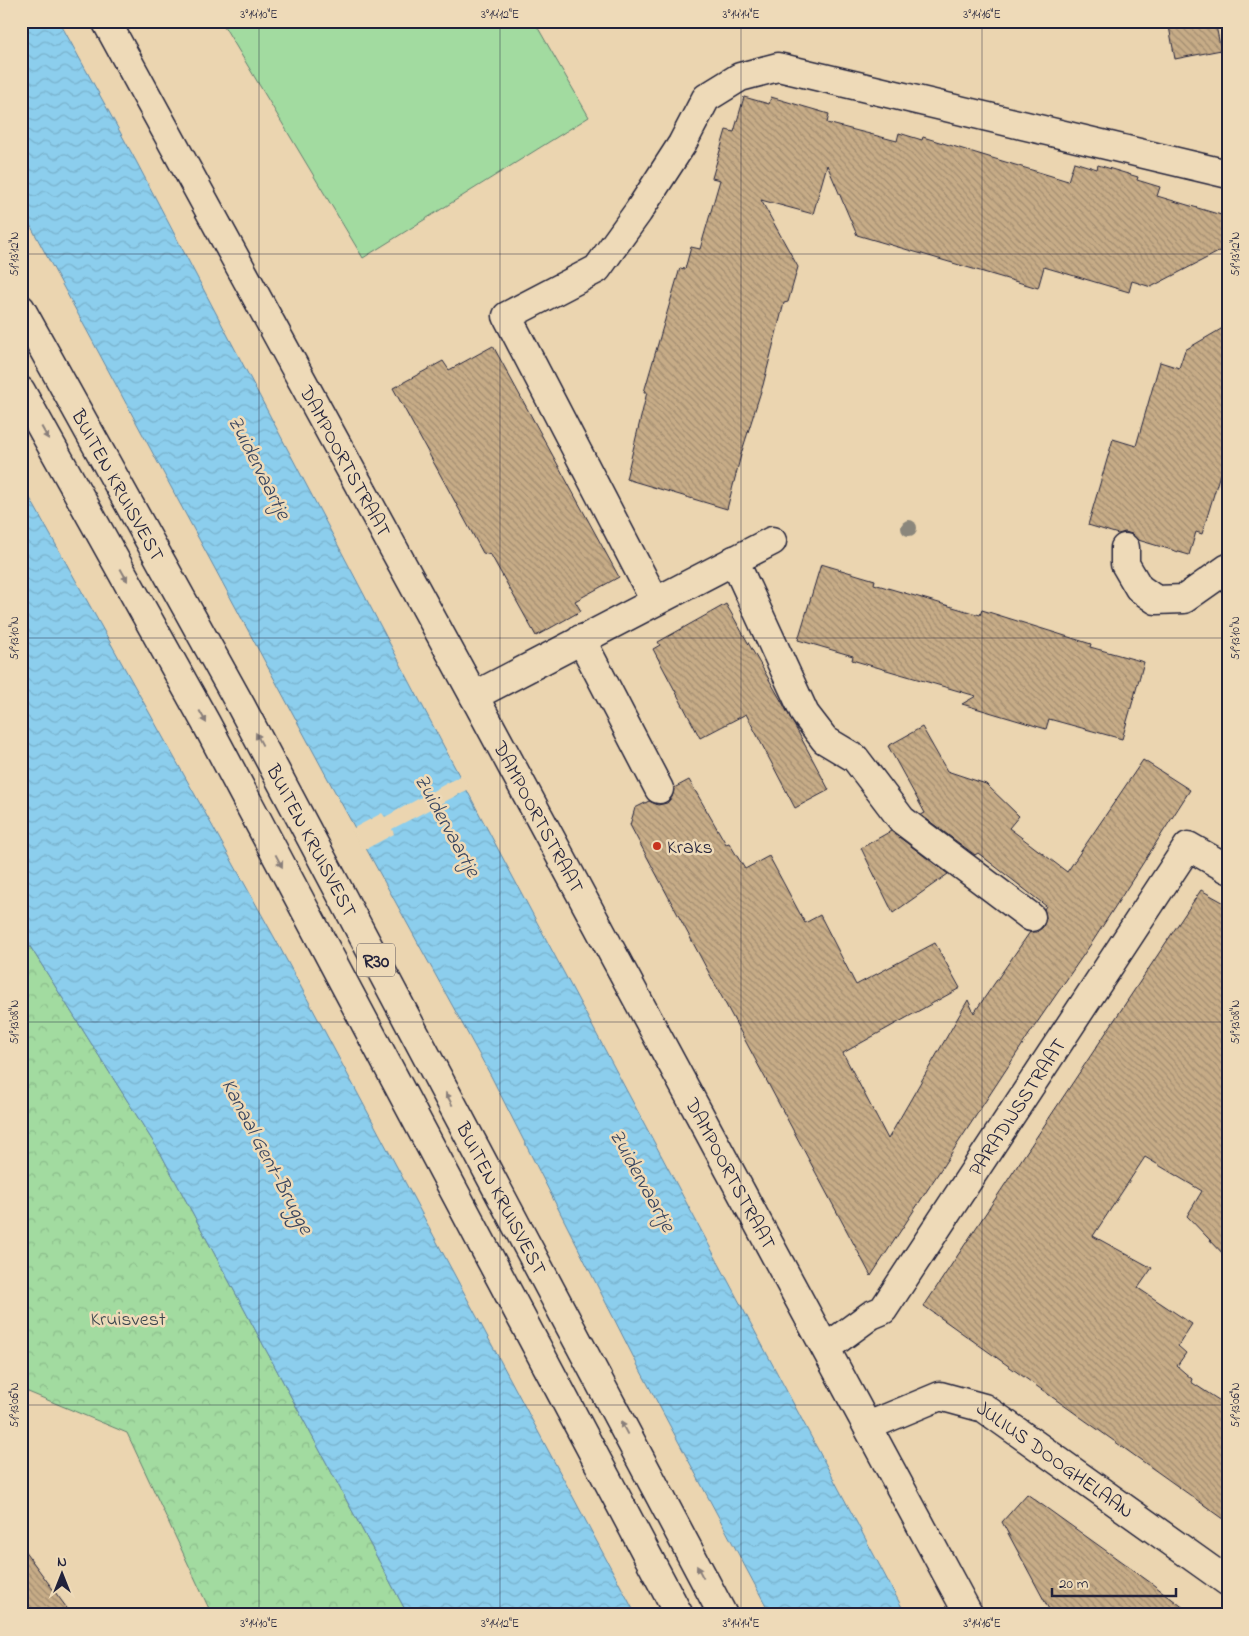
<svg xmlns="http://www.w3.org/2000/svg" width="1249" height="1636" viewBox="0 0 1249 1636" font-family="'Indie Flower',sans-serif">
<defs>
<pattern id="park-crowns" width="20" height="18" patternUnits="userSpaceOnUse" patternTransform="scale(1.25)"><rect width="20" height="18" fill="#a2dba0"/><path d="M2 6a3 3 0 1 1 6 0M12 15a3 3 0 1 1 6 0" fill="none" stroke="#8bbc8b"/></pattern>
<pattern id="water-waves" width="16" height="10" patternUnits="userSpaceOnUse" patternTransform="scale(1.25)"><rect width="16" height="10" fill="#8cceed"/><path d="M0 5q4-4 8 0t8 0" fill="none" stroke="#78b1cc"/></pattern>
<pattern id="building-back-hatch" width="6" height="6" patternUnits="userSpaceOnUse" patternTransform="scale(1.25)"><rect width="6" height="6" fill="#c7ac87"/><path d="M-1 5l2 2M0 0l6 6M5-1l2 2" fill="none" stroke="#a18c70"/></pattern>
</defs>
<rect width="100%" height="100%" fill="#ebd5b0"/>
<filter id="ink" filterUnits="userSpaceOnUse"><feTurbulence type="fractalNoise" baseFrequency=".02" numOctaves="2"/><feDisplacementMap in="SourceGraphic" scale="10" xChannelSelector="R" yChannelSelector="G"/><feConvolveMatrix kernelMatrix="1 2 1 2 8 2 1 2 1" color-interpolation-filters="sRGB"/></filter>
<g filter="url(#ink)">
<path fill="url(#park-crowns)" stroke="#627e6e" d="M 21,932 L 161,1154 L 408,1615 L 212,1615 L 127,1433 L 21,1389 Z"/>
<path fill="#a2dba0" stroke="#627e6e" d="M 221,21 L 534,21 L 589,117 L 363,258 Z"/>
<g fill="url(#water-waves)" stroke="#6289a6">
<path d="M 21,21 L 59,21 L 136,161 L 482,819 L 906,1615 L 771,1615 L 638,1366 L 491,1076 L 328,779 L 21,208 Z"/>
<path d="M 21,482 L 278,944 L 636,1615 L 408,1615 L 161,1154 L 21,932 Z"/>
</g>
<path fill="#ebd5b0" d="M 462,775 L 469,789 L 392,829 L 394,834 L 364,850 L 352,829 L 382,813 L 385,817 Z"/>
<g fill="url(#building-back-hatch)" stroke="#22223b">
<path d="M 1168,21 L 1215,21 L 1221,50 L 1175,59 Z"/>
<path d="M 744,97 L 769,104 L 771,97 L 829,114 L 827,123 L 897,141 L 899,133 L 922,140 L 923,137 L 1068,181 L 1074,162 L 1097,169 L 1098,165 L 1138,177 L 1137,180 L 1160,187 L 1157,196 L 1228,217 L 1228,247 L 1151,287 L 1132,281 L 1129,292 L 1044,267 L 1038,288 L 857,235 L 827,165 L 813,214 L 761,200 L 798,267 L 788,302 L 784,303 L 763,385 L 742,451 L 727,509 L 626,479 L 647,392 L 644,392 L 680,268 L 685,269 L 691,247 L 700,249 L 720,180 L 712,178 L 726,130 L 734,132 Z"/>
<path d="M 1228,325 L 1228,476 L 1220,474 L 1202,534 L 1196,532 L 1189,555 L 1138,540 L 1132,534 L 1125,532 L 1118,534 L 1088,525 L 1113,439 L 1136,446 L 1160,362 L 1179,368 L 1185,350 Z"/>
<path d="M 493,346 L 619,577 L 575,601 L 581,611 L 536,636 L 491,555 L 483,553 L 393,388 L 443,361 L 449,370 Z"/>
<path d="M 821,564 L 875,580 L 874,584 L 980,615 L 982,610 L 1091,644 L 1090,647 L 1144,662 L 1122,739 L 1049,719 L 1046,729 L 962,704 L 976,696 L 852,660 L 853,656 L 798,640 Z"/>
<path d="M 726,604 L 783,704 L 829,790 L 795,808 L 746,714 L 700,738 L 653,649 L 660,645 L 658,642 Z"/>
<path d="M 922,727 L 947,771 L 986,784 L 1019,816 L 1009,828 L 1067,872 L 1143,760 L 1190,790 L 1093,941 L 1034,1027 L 871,1276 L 630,825 L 635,808 L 649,801 L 658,805 L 667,803 L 672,797 L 674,788 L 689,780 L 726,844 L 729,843 L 745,869 L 769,856 L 805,923 L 820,915 L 856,985 L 935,943 L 960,988 L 843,1053 L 888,1139 L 968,1000 L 974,1013 L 1030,932 L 1037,932 L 1043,927 L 1046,918 L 1044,909 L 1046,906 L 978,853 L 975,855 L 921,815 L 925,813 L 888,746 Z"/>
<path d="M 891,831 L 948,874 L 893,913 L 861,848 Z"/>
<path d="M 1201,890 L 1228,905 L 1228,1259 L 1187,1216 L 1202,1191 L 1145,1157 L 1093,1236 L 1152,1268 L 1138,1288 L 1192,1324 L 1178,1346 L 1186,1353 L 1177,1366 L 1192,1379 L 1191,1382 L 1228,1406 L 1228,1522 L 924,1306 Z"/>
<path d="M 1027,1494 L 1151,1583 L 1193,1615 L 1052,1615 L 1002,1522 Z"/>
<path d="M 21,1546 L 72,1615 L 21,1615 Z"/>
</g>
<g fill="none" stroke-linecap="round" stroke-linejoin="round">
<g stroke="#22223b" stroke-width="31">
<g id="minor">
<path id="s1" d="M 106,21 L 474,696 L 969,1615"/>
<path d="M 1125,548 L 1125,564 L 1139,588 L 1156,600 L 1184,599 L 1228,568"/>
<path d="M 734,560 L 805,714 L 825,740 L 855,758 L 902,820 L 1031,917"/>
<path d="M 655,601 L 507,316 L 597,269 L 638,212 L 682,144 L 706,98 L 740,77 L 778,67 L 1228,174"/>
<path d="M 581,639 L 659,789"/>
<path d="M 474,696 L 772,541"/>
<path id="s2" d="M 826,1348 L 871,1315 L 883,1310 L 1188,846 L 1228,869"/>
<path id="s3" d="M 868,1426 L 940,1396 L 984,1408 L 1228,1582"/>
</g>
</g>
<g stroke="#22223b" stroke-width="31">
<g id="major">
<path id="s4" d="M 21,309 L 241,706 L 723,1615"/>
<path d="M 21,391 L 206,723 L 679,1615"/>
</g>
</g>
<use href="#minor" stroke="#eedab8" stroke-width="28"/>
<use href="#major" stroke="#eedab8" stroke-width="28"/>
</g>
<circle fill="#8b877b" cx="909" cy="528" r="8"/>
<defs><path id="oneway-solid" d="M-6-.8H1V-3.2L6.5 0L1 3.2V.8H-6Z" transform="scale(1.25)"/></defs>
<g fill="#887e7a">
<use href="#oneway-solid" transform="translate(45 433) rotate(61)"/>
<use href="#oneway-solid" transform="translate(124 575) rotate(61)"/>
<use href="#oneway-solid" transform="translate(203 717) rotate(61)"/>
<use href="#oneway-solid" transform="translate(259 739) rotate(-118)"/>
<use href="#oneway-solid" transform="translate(279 861) rotate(62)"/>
<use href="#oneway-solid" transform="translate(449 1099) rotate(-118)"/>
<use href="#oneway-solid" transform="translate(624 1428) rotate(-118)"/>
<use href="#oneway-solid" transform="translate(700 1572) rotate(-118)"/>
</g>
</g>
<path fill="none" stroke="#22223b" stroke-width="1" stroke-opacity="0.45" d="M 259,21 L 259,1615M 500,21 L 500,1615M 741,21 L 741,1615M 982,21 L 982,1615M 1223,21 L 1223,1615M 21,254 L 1228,254M 21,638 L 1228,638M 21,1022 L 1228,1022M 21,1405 L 1228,1405"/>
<circle fill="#c8321e" stroke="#eedab8" stroke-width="2" cx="657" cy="846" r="5"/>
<g text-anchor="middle" stroke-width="5" stroke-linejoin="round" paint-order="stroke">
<rect fill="#eedab8" stroke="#5f5960" stroke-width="1" x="357" y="943.5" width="38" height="33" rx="4"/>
<g font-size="19" font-weight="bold" fill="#22223b">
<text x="376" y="967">R30</text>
</g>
<g font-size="20" fill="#22223b" stroke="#eedab8">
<text dy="7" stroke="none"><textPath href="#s1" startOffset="501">DAMPOORTSTRAAT</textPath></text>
<text dy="7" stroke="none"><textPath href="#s4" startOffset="201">BUITEN KRUISVEST</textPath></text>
<text dy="7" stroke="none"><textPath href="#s1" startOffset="906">DAMPOORTSTRAAT</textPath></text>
<text dy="7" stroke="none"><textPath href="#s4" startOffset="606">BUITEN KRUISVEST</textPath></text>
<text dy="7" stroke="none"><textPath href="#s2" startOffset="312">PARADIJSSTRAAT</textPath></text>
<text dy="7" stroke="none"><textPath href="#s1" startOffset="1311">DAMPOORTSTRAAT</textPath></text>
<text dy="7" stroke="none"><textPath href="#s4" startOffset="1011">BUITEN KRUISVEST</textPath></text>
<text dy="7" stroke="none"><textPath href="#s3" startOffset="211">JULIUS DOOGHELAAN</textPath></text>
</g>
<g font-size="20" fill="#22223b" stroke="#eedab8" text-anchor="start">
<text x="667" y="853">Kraks</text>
</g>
<g font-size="20" fill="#3c474f" stroke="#eedab8">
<text x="128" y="1325">Kruisvest</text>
</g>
<g font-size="21" font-style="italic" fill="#37445f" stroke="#eedab8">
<text transform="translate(260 467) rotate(63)" y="7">Zuidervaartje</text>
<text transform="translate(448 825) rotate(61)" y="7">Zuidervaartje</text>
<text transform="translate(268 1156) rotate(62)" y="7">Kanaal Gent-Brugge</text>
<text transform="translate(643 1180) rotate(61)" y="7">Zuidervaartje</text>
</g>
</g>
<rect width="1249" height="1636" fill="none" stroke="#eedab8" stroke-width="55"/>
<g transform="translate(62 1574)" stroke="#eedab8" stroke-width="4" paint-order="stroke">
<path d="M0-4L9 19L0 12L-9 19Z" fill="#22223b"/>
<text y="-8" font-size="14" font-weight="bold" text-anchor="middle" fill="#22223b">N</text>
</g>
<path d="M1052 1588v8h124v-8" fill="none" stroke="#22223b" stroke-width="2.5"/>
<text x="1059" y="1588" font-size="15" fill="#22223b" stroke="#eedab8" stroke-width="4" paint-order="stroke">20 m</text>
<rect x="28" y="28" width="1194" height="1580" fill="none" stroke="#22223b" stroke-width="2"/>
<g font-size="12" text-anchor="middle" fill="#22223b">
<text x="259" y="18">3°14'10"E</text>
<text x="500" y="18">3°14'12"E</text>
<text x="741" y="18">3°14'14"E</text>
<text x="982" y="18">3°14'16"E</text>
<text transform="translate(14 254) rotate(-90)" y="4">51°13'12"N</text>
<text transform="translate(1235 254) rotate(-90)" y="4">51°13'12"N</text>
<text transform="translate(14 638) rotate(-90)" y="4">51°13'10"N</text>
<text transform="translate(1235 638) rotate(-90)" y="4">51°13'10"N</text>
<text transform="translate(14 1022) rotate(-90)" y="4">51°13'08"N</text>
<text transform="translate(1235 1022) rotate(-90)" y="4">51°13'08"N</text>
<text transform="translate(14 1405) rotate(-90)" y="4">51°13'06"N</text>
<text transform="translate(1235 1405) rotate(-90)" y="4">51°13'06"N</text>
<text x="259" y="1627">3°14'10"E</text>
<text x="500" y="1627">3°14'12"E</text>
<text x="741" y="1627">3°14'14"E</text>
<text x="982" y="1627">3°14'16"E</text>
</g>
</svg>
